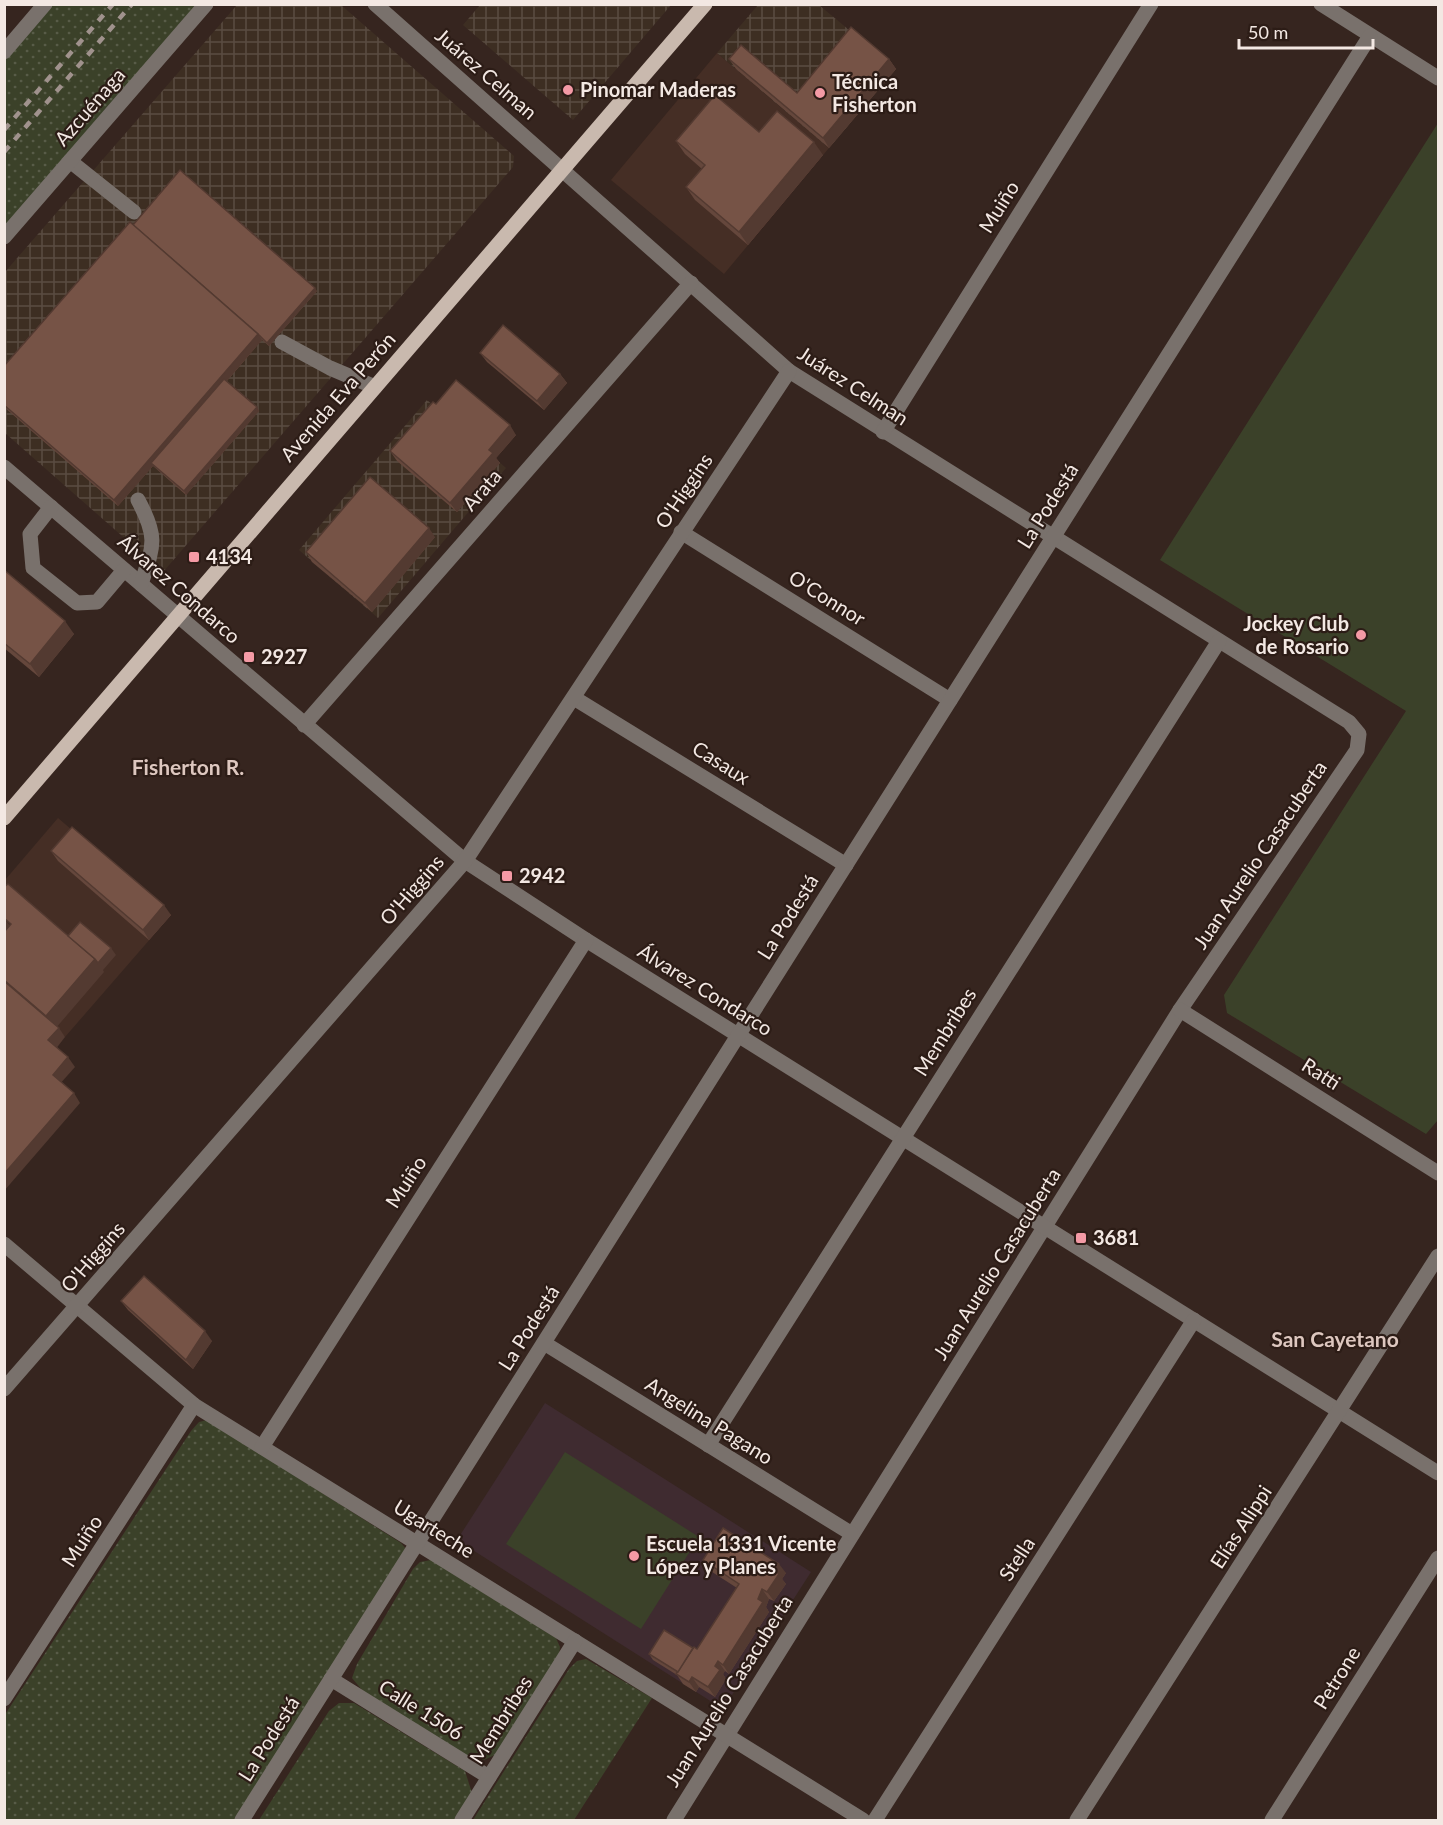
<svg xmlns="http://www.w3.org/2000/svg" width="1443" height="1825" viewBox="0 0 1443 1825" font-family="Lato,sans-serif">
<defs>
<pattern id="industrial-grid" width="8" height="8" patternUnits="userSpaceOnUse" patternTransform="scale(1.5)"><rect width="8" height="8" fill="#3d2e22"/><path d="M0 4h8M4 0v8" fill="none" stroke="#5a4c42"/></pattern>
<pattern id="grass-dots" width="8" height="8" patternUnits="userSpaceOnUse" patternTransform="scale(1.5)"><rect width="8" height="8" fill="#3b4129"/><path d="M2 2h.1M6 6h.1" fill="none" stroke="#585c48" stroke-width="1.8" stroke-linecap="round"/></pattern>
</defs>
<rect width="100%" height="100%" fill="#36251f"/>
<g fill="#452e25">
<path d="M 717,53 L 829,148 L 724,274 L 611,180 Z"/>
<path d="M 58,818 L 171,915 L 65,1037 L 5,985 L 5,880 Z"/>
</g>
<g fill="url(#industrial-grid)">
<path d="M 237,5 L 341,5 L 514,156 L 513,167 L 163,572 L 5,433 L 5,272 Z"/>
<path d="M 480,5 L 480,4 L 671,5 L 573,120 L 463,25 Z"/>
<path d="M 758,5 L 819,5 L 896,69 L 829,148 L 717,53 Z"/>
<path d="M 427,400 L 506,468 L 378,618 L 299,550 Z"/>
</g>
<path fill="#3f2b30" d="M 545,1403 L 811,1572 L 723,1709 L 457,1540 Z"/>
<g fill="url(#grass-dots)">
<path d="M 45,5 L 206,5 L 5,237 L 5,52 Z"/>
<path d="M 207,1420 L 401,1543 L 406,1549 L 235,1820 L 5,1820 L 4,1716 L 191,1431 L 199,1422 Z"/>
<path d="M 431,1560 L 556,1638 L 560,1647 L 559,1656 L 497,1754 L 484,1760 L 472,1760 L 362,1690 L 352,1678 L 357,1664 L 413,1569 L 420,1562 Z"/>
<path d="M 586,1659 L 652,1698 L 574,1820 L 473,1820 L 569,1669 L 577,1661 Z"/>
<path d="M 339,1703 L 354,1703 L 465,1771 L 472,1793 L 455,1820 L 259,1820 L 329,1711 Z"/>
</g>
<g fill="#3b4129">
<path d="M 1438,123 L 1438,1120 L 1426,1134 L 1227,1013 L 1224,995 L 1406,711 L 1160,560 Z"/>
<path d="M 565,1452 L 699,1537 L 641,1629 L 506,1544 Z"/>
</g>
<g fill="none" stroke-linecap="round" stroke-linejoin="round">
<g stroke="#79716c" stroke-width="15">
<path d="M 375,4 L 789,371 L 1349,722 L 1359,734 L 1357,750 L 1180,1010 L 674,1820"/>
<path d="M 1321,4 L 1438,78"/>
<path d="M 4,52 L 45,4"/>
<path d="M 70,161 L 134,212"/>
<path d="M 4,237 L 206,4"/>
<path d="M 282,342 L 330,368 L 375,387"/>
<path d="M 883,432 L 1151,4"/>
<path d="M 4,467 L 465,861 L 586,940 L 1438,1473"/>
<path d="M 138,500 C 158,537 154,545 141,584"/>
<path d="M 51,507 L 30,534 L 33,568 L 77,603 L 97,602 L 124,570"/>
<path d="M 681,532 L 950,700"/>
<path d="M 574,698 L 846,865"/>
<path d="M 304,725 L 691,283"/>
<path d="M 1180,1010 L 1438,1173"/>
<path d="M 4,1244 L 194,1405 L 863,1820"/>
<path d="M 544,1343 L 852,1534"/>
<path d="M 4,1389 L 465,861 L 789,371"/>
<path d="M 708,1445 L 1219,641"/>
<path d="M 262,1447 L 586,940"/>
<path d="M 331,1679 L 489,1777"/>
<path d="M 4,1699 L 194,1405"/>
<path d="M 242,1820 L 1370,36"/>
<path d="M 462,1820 L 575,1641"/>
<path d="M 875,1820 L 1194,1320"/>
<path d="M 1077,1820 L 1438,1256"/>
<path d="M 1272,1820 L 1438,1558"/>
</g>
<path stroke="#c9b9ae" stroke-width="15" d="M 4,818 L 705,4"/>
<g stroke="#a0928d" stroke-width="4.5" stroke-dasharray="8 8" stroke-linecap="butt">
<path d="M 4,130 L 113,4"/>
<path d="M 4,152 L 132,4"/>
</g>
</g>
<g fill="#65473c">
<path d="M 729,59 L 797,93 L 889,59 L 896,69 L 829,148 L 736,69 Z"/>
<path d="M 759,132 L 823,155 L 748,245 L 695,200 L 686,187 L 702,169 L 685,154 L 676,141 Z"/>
<path d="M 133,225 L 317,291 L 269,346 L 262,340 L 227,381 L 257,407 L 259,411 L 186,495 L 153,466 L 118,506 L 4,407 L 4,366 Z"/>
<path d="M 480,353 L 560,374 L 567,383 L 544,410 L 487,362 Z"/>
<path d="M 436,404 L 516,435 L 496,458 L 500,463 L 457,512 L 397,461 L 390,451 Z"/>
<path d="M 435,537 L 372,612 L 312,562 L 306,552 Z"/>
<path d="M 4,570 L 74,634 L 39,677 L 4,648 Z"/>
<path d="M 51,851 L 171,915 L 149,940 L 58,861 Z"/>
<path d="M 121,1301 L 212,1341 L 193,1369 L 128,1310 Z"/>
<path d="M 703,1560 L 786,1573 L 782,1579 L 786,1584 L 774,1601 L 769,1599 L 766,1607 L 769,1612 L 729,1674 L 725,1671 L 723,1674 L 726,1679 L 715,1697 L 699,1687 L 696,1692 L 683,1684 L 677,1675 L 653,1660 L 649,1654 L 693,1648 L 697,1649 L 737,1588 L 709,1570 Z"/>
</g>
<g fill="#533a31">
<path d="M 889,59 L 896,69 L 829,148 L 823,138 Z"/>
<path d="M 814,142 L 823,155 L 748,245 L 739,232 Z"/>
<path d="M 315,288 L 317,291 L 269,346 L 267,343 Z"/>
<path d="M 258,334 L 262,340 L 154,465 L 151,463 L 153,466 L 118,506 L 114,500 Z"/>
<path d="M 560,374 L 567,383 L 544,410 L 537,401 Z"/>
<path d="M 257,407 L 259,411 L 186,495 L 184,491 Z"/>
<path d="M 510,425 L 516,435 L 496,458 L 500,463 L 457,512 L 450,503 L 489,450 Z"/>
<path d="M 429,528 L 435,537 L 372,612 L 365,603 Z"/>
<path d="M 65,621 L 74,634 L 39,677 L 30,664 Z"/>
<path d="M 164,905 L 171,915 L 149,940 L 143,930 Z"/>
<path d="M 4,918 L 13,930 L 4,940 Z"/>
<path d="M 111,948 L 116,955 L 103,970 L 104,972 L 55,1029 L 46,1016 L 95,959 Z"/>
<path d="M 59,1028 L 65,1037 L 55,1050 L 48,1040 Z"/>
<path d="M 68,1057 L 75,1067 L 59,1085 L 53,1075 Z"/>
<path d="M 74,1093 L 80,1103 L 4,1191 L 4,1174 Z"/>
<path d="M 205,1331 L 212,1341 L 193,1369 L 186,1360 Z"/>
<path d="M 779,1564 L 786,1573 L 782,1579 L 786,1584 L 774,1601 L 767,1592 L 775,1571 Z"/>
<path d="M 762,1589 L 769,1599 L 766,1607 L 769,1612 L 729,1674 L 723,1665 L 758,1599 Z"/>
<path d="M 718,1661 L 725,1671 L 723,1674 L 726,1679 L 715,1697 L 708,1687 L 715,1666 Z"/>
<path d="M 692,1677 L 699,1687 L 696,1692 L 689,1682 Z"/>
</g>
<g fill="#765346" stroke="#533a31" stroke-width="1.5">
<path d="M 851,27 L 889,59 L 823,138 L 729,59 L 741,45 L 797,93 Z"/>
<path d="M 715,95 L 759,132 L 777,111 L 814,142 L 739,232 L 686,187 L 705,165 L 676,141 Z"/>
<path d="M 180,170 L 315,288 L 267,343 L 258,334 L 133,225 Z"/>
<path d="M 130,222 L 258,334 L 114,500 L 4,405 L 4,366 Z"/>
<path d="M 503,325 L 560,374 L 537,401 L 480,353 Z"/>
<path d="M 224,379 L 257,407 L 184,491 L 151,463 Z"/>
<path d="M 456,380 L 510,425 L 489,450 L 493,453 L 450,503 L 390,451 L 433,402 L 436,404 Z"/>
<path d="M 370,477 L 429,528 L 365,603 L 306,552 Z"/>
<path d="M 4,570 L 65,621 L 30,664 L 4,643 Z"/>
<path d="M 72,827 L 164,905 L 143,930 L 51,851 Z"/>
<path d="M 8,884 L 95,959 L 46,1016 L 4,980 L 4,932 L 11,924 L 4,918 L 4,887 Z"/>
<path d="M 80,922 L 111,948 L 98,963 L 95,959 L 68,936 Z"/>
<path d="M 4,981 L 59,1028 L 48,1040 L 68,1057 L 53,1075 L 74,1093 L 4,1174 Z"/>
<path d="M 144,1276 L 205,1331 L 186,1360 L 121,1301 Z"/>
<path d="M 723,1528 L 779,1564 L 775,1571 L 779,1574 L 767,1592 L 762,1589 L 758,1599 L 763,1602 L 723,1665 L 718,1661 L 715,1666 L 720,1670 L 708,1687 L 692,1677 L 689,1682 L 676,1674 L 694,1647 L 697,1649 L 739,1584 L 703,1560 Z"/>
<path d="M 664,1630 L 693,1648 L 678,1672 L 649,1654 Z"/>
</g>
<g fill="#f49aa5" stroke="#2c1c16" stroke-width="2">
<circle cx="568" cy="90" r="6"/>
<circle cx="820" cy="93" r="6"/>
<rect x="188" y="551" width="12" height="12" rx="3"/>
<circle cx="1361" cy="635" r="6"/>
<rect x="243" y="651" width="12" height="12" rx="3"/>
<rect x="501" y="870" width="12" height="12" rx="3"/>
<rect x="1075" y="1232" width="12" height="12" rx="3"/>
<circle cx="634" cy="1556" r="6"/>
</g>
<g text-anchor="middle" stroke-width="4.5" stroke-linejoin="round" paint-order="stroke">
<g font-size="20" fill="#f3e8e3" stroke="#2c1c16">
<text transform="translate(486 74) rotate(41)" y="7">Juárez Celman</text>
<text transform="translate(90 107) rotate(-49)" y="7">Azcuénaga</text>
<text transform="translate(999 207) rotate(-58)" y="7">Muiño</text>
<text transform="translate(853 386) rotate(33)" y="7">Juárez Celman</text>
<text transform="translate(338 397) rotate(-49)" y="7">Avenida Eva Perón</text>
<text transform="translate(482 490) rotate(-49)" y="7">Arata</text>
<text transform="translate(684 491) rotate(-56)" y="7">O'Higgins</text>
<text transform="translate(1048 506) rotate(-58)" y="7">La Podestá</text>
<text transform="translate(179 589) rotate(41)" y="7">Álvarez Condarco</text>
<text transform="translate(827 598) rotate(32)" y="7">O'Connor</text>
<text transform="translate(721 763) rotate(32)" y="7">Casaux</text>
<text transform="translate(1260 855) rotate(-56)" y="7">Juan Aurelio Casacuberta</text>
<text transform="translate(412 890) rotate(-49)" y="7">O'Higgins</text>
<text transform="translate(788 917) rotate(-58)" y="7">La Podestá</text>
<text transform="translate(705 990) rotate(32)" y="7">Álvarez Condarco</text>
<text transform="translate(945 1032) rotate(-58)" y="7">Membribes</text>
<text transform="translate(1321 1074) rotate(32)" y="7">Ratti</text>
<text transform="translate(406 1182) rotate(-57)" y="7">Muiño</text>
<text transform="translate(93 1257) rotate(-49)" y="7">O'Higgins</text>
<text transform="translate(997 1264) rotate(-58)" y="7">Juan Aurelio Casacuberta</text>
<text transform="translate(529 1328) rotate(-58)" y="7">La Podestá</text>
<text transform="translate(709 1421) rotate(32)" y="7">Angelina Pagano</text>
<text transform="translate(1241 1527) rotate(-57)" y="7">Elías Alippi</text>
<text transform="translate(434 1529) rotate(32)" y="7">Ugarteche</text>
<text transform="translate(82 1541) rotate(-57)" y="7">Muiño</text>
<text transform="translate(1017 1559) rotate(-57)" y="7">Stella</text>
<text transform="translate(1337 1678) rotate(-58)" y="7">Petrone</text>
<text transform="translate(729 1691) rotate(-58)" y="7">Juan Aurelio Casacuberta</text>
<text transform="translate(421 1710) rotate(32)" y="7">Calle 1506</text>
<text transform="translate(501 1720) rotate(-58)" y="7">Membribes</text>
<text transform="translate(269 1739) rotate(-58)" y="7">La Podestá</text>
</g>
<g font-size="20" font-weight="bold" fill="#f3e8e3" stroke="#2c1c16" text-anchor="start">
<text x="832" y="89">Técnica<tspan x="832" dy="23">Fisherton</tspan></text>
<text x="580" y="97">Pinomar Maderas</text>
<text x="206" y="564">4134</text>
<text x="1349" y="631" text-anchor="end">Jockey Club<tspan x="1349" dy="23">de Rosario</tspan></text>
<text x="261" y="664">2927</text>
<text x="519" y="883">2942</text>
<text x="1093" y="1245">3681</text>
<text x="646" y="1551">Escuela 1331 Vicente<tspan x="646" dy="23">López y Planes</tspan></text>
</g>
<g font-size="21" font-weight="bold" fill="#ddc7bf" stroke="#2c1c16">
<text x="188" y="775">Fisherton R.</text>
<text x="1335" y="1347">San Cayetano</text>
</g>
</g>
<rect width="1443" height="1825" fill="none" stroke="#f3e8e3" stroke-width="12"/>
<path d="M1239 39v9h134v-9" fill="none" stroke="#f3e8e3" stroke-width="3"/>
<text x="1248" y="39" font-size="18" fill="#f3e8e3" stroke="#2c1c16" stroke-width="4.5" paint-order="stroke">50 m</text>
</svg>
